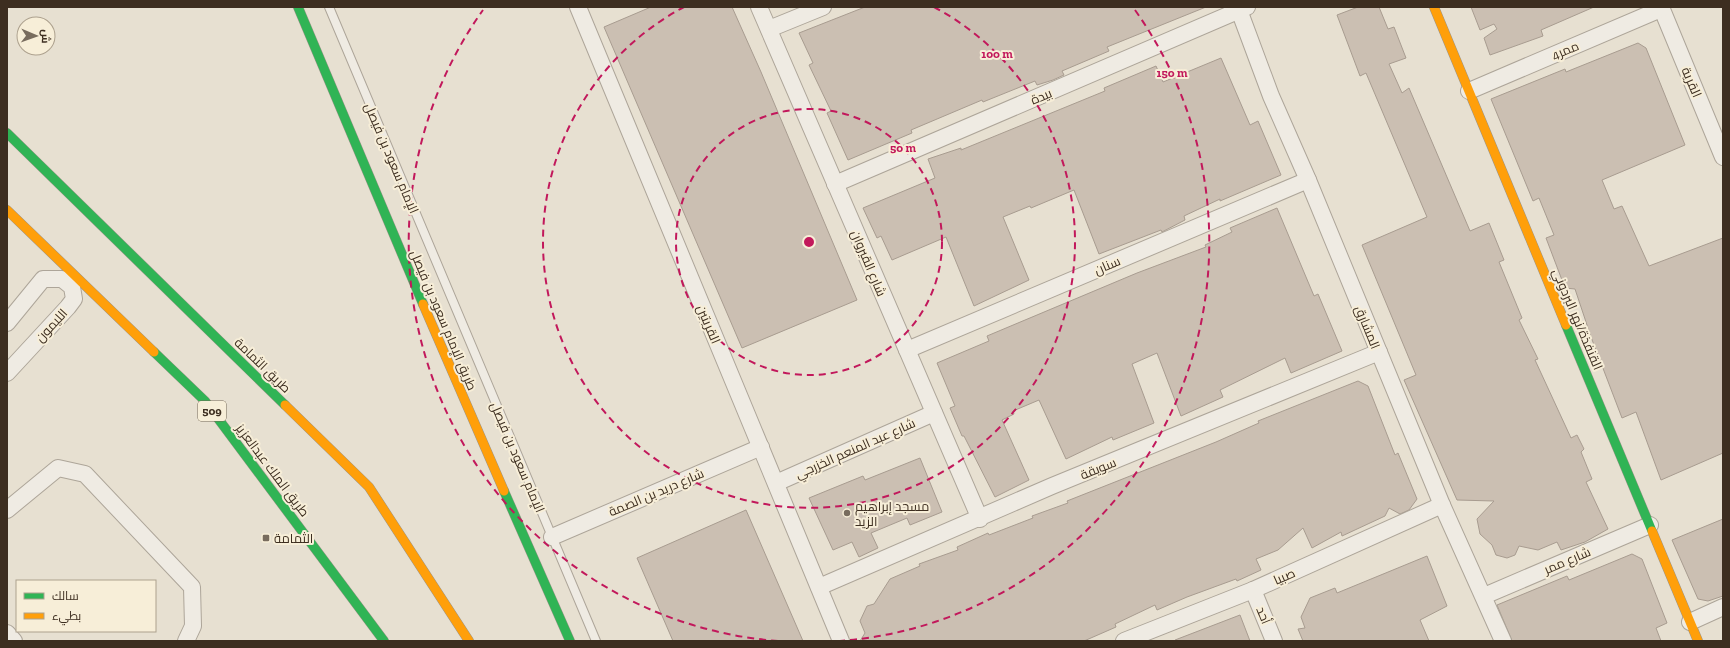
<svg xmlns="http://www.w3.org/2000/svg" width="1730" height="648" viewBox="0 0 1730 648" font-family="'Zilla Slab',Cairo,serif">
<rect width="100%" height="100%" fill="#e7e0d1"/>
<g fill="#cbbfb2" stroke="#a89c90">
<path d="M 651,7 L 732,7 L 761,72 L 857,300 L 742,348 L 604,27 Z"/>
<path d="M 865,7 L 1206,7 L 1107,47 L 1109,51 L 1062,71 L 1064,75 L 1053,80 L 1037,85 L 1035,81 L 983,102 L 982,100 L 911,130 L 912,133 L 848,160 L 827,113 L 831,111 L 809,65 L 813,63 L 799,33 Z"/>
<path d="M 1358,7 L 1379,7 L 1388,29 L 1394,27 L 1406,58 L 1389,64 L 1402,93 L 1409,88 L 1470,231 L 1489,223 L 1504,260 L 1499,262 L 1522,318 L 1519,320 L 1538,359 L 1535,360 L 1571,438 L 1577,435 L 1584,449 L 1581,452 L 1592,479 L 1586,482 L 1608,529 L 1585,542 L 1561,550 L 1557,542 L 1538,550 L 1519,546 L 1515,555 L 1507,558 L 1496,555 L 1492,545 L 1480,534 L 1477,519 L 1494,501 L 1457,500 L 1404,380 L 1416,375 L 1362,245 L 1427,217 L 1366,73 L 1360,76 L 1337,15 Z"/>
<path d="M 1471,7 L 1594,7 L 1541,30 L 1543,36 L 1490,55 L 1484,38 L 1497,29 L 1494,24 L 1480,30 Z"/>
<path d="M 1638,43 L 1646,48 L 1685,145 L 1602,180 L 1614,209 L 1622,206 L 1649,266 L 1723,238 L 1723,453 L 1661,480 L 1636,412 L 1622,418 L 1591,337 L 1575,289 L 1565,288 L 1546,238 L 1554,235 L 1539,198 L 1533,201 L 1491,99 L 1565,69 L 1566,72 Z"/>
<path d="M 1221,58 L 1250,125 L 1258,121 L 1281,175 L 1220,201 L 1220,199 L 1184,216 L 1185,220 L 1162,232 L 1161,230 L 1099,254 L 1074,190 L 1031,208 L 1030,206 L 1003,217 L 1029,280 L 974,306 L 946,237 L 892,260 L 881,236 L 877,238 L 863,208 L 935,178 L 928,159 L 961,148 L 961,150 L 1105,91 L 1104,88 L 1156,66 L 1163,82 Z"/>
<path d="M 1277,208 L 1314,296 L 1318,294 L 1342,351 L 1291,373 L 1285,358 L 1220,390 L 1223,397 L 1181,416 L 1157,353 L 1132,364 L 1154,423 L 1113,440 L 1112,437 L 1066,459 L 1039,400 L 1013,411 L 1014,414 L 1002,420 L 1029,480 L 995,497 L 964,436 L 962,436 L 950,408 L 955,406 L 937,363 L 989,341 L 987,336 L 1137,273 L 1206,247 L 1205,245 L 1232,232 L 1230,228 Z"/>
<path d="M 1358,381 L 1368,386 L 1395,455 L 1398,453 L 1417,499 L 1409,510 L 1400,514 L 1389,508 L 1385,516 L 1342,536 L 1341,532 L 1312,548 L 1303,528 L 1278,550 L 1256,559 L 1261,570 L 1237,581 L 1236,579 L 1187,597 L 1157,610 L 1155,605 L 1115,624 L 1116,627 L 1084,641 L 860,641 L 865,633 L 860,621 L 867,606 L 874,604 L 890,579 L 920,566 L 919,564 L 958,550 L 957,547 L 988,533 L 989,535 L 1033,518 L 1032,516 L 1068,503 L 1067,501 L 1216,442 L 1259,423 L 1258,421 Z"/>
<path d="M 920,458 L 942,512 L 910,525 L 907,518 L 871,533 L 878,548 L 859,557 L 852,542 L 833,550 L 809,498 L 863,476 L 865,480 Z"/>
<path d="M 746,510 L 803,641 L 673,641 L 637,558 Z"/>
<path d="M 1723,519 L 1723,596 L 1708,601 L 1698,599 L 1672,540 Z"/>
<path d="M 1632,554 L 1642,559 L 1667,623 L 1656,628 L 1661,641 L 1512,641 L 1497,605 L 1567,576 L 1569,580 Z"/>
<path d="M 1427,556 L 1447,606 L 1420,620 L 1429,641 L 1303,641 L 1298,629 L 1305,628 L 1301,617 L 1310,598 L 1335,588 L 1337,593 Z"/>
<path d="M 1240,615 L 1250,641 L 1175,641 L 1175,640 Z"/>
</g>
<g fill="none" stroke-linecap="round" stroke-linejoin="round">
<g stroke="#ada599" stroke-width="10">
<path id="lane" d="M 329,7 L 596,641"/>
</g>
<g stroke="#ada599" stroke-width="18">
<g id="street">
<path d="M 578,7 L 841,641"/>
<path d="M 759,7 L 980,519"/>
<path d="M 1661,7 L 1723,157"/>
<path d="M 1239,10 L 1271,96 L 1308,180 L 1442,505 L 1503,641"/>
<path d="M 769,29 L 823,7"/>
<path d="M 1469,91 L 1661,9"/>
<path d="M 835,184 L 1247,7"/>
<path d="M 7,323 L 43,279 L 62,279 L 72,287 L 74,299 L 68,307 L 7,373"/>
<path d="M 907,350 L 1308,180"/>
<path d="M 776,483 L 934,413"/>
<path d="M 7,510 L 58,468 L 85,474 L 192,587 L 193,626 L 186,641"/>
<path d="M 552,537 L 761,447"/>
<path d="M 819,587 L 1052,486 L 1379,352"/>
<path d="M 1253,590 L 1274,641"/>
<path d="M 1484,596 L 1650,525"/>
<path d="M 1690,622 L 1723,607"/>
<path d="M 7,633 L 14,641"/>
<path d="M 1124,641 L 1253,590 L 1442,505"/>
</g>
</g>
<g stroke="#9c958a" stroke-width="10">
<g id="fast">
<path d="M 298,7 L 423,304"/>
<path d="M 7,133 L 285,405"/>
<path d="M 1566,325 L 1652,531"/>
<path d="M 154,352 L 205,401 L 384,641"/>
<path d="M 504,491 L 570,641"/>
</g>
</g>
<g stroke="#9c958a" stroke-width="10">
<g id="slow">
<path d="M 1434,7 L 1566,325"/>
<path d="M 7,210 L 154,352"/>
<path d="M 423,304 L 504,491"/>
<path d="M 285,405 L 369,487 L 469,641"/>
<path d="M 1652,531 L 1698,641"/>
</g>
</g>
<use href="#lane" stroke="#efebe3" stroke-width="8"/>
<use href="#street" stroke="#efebe3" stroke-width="16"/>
<use href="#fast" stroke="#30b455" stroke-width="9"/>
<use href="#slow" stroke="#ff9f0a" stroke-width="9"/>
</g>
<g fill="none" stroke="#c2185b" stroke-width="2" stroke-dasharray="7 5">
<circle cx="809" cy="242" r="133"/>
<path d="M934 7A266 266 0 1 1 684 7"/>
<path d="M778 641A400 400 0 0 1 483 10M1135 10A400 400 0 0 1 840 641"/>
</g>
<g fill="#786c5e" stroke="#f7eed8" stroke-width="1.5">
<circle cx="847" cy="513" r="4"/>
<rect x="262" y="534" width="8" height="8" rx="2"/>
</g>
<g text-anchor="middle" stroke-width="4" stroke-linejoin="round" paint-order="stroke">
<rect fill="#f7eed8" stroke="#756857" stroke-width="1" x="198" y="401" width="28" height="20" rx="3"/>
<g font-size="12" font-weight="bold" fill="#3d2e20">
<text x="212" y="415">509</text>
</g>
<g font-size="13" fill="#3d2e20" stroke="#f7eed8">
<text transform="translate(1565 50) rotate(-23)" y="5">ممر4</text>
<text transform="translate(1692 82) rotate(67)" y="5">القرية</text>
<text transform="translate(1041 96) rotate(-23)" y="5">بيدة</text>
<text transform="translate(392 158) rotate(67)" y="5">الإمام سعود بن فيصل</text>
<text transform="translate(869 263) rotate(67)" y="5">شارع القيروان</text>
<text transform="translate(1107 265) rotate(-23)" y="5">سنان</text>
<text transform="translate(1578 319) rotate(67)" y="5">القنفذة/نهر البردوني</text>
<text transform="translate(444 320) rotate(67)" y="5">طريق الإمام سعود بن فيصل</text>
<text transform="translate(709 324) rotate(67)" y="5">القريتين</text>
<text transform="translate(51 325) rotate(-47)" y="5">الليمون</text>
<text transform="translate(1368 327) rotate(68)" y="5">المشارق</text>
<text transform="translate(263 365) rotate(44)" y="5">طريق الثمامة</text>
<text transform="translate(855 448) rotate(-24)" y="5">شارع عبد المنعم الخزرجي</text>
<text transform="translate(518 457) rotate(67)" y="5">الإمام سعود بن فيصل</text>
<text transform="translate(1098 468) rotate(-22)" y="5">سويقة</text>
<text transform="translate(273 470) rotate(53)" y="5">طريق الملك عبدالعزيز</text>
<text transform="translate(656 492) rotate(-23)" y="5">شارع دريد بن الصمة</text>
<text transform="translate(1567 560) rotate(-23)" y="5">شارع ممر</text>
<text transform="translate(1284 576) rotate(-24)" y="5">صبيا</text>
<text transform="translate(1264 615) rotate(68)" y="5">أحد</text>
</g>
<g font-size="13" fill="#3d2e20" stroke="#f7eed8" text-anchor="start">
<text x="855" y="511">مسجد إبراهيم<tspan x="855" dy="15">الزيد</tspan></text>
<text x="274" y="543">الثمامة</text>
</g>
</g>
<circle cx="809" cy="242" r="6" fill="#c2185b" stroke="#f7eed8" stroke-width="2"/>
<g font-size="12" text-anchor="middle" font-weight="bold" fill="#c2185b" stroke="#f7eed8" stroke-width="4" stroke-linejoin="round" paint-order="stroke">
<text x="997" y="58">100 m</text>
<text x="1172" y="77">150 m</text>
<text x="903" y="152">50 m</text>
</g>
<rect width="1730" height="648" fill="none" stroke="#3d2e20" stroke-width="16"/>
<rect x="16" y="580" width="140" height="52" fill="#f7eed8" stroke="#ada18e"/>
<rect x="24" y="593" width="20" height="6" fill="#30b455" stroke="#ada18e"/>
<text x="52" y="600" font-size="12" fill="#3d2e20">سالك</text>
<rect x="24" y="613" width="20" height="6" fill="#ff9f0a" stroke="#ada18e"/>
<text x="52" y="620" font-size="12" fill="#3d2e20">بطيء</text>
<g transform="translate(36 36) rotate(92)"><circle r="19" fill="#f7eed8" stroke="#ada18e"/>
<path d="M0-3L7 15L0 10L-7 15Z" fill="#786c5e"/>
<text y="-6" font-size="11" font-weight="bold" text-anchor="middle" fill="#3d2e20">ش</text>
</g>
</svg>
